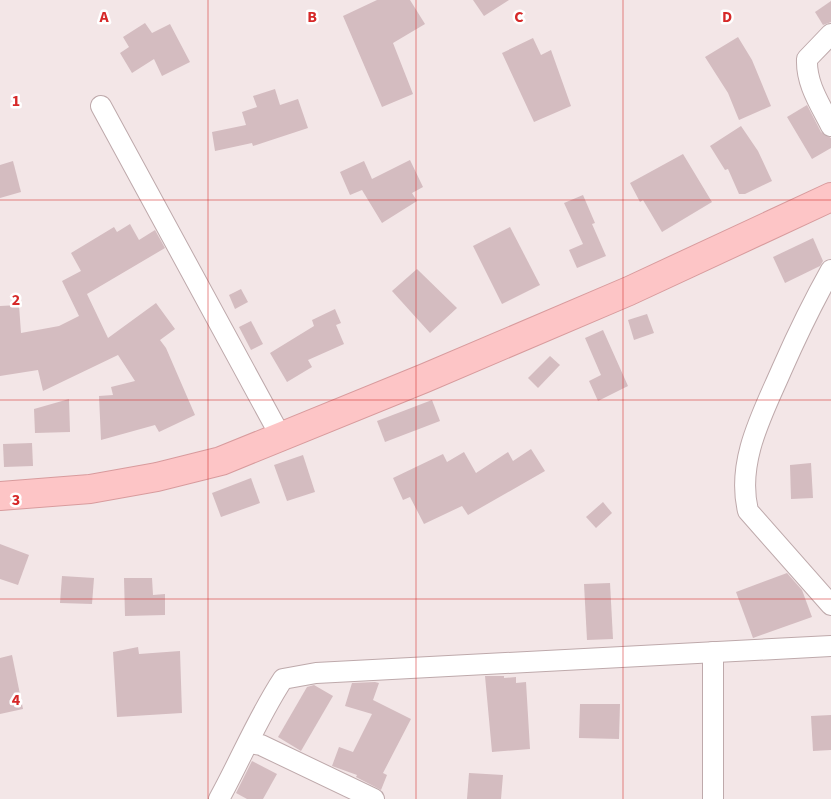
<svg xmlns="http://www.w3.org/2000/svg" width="831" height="799" viewBox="0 0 831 799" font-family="'Source Sans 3',sans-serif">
<rect width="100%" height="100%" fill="#f3e6e7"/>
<g fill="#d4bcc0">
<path d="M 377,0 L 410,0 L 425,24 L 393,43 L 413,94 L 382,107 L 343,16 Z"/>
<path d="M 473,0 L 509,0 L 484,16 Z"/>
<path d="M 831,1 L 831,22 L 823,25 L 815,12 Z"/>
<path d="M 145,23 L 152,33 L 170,24 L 190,62 L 162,76 L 154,59 L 132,73 L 120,53 L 129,47 L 123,37 Z"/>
<path d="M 738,37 L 752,60 L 771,106 L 739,120 L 728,93 L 705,57 Z"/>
<path d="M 533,38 L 541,55 L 551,50 L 571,106 L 534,122 L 502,53 Z"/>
<path d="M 275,89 L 280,105 L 298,99 L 308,128 L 253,146 L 252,143 L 215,151 L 212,132 L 246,125 L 242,112 L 257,107 L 253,96 Z"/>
<path d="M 807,105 L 821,132 L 831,138 L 831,148 L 812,159 L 787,117 Z"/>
<path d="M 741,126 L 758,151 L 772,181 L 745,194 L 739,194 L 728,169 L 725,170 L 710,146 Z"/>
<path d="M 683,154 L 712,202 L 662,232 L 643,200 L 640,202 L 630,183 Z"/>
<path d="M 410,160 L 423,187 L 412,193 L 417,201 L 382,223 L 362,190 L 350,195 L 340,172 L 364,161 L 372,179 Z"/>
<path d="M 13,161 L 21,192 L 0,198 L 0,165 Z"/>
<path d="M 583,195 L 595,223 L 592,224 L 606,256 L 577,268 L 569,250 L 583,244 L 564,203 Z"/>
<path d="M 130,224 L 139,240 L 155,230 L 165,248 L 87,294 L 108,338 L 156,303 L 175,329 L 160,340 L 166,348 L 195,415 L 159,432 L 155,425 L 101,440 L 99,396 L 113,395 L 111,387 L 135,381 L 118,355 L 43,391 L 38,370 L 0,376 L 0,306 L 19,305 L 21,333 L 59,326 L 79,316 L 62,281 L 81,271 L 71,253 L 114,227 L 117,232 Z"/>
<path d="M 510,227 L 540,285 L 502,304 L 473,246 Z"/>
<path d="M 813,238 L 823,261 L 820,266 L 785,283 L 773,257 Z"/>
<path d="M 417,269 L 457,308 L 430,333 L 392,291 Z"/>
<path d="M 241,289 L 248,302 L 235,309 L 229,295 Z"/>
<path d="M 335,309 L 341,323 L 336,325 L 344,344 L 308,360 L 312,367 L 287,382 L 270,353 L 314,326 L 312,320 Z"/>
<path d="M 647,314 L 654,333 L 634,340 L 628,320 Z"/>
<path d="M 251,321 L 263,344 L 251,350 L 239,327 Z"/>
<path d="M 603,330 L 628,386 L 598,401 L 589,381 L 601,375 L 585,338 Z"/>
<path d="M 550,356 L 560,365 L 538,388 L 528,378 Z"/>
<path d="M 69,399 L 70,432 L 35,433 L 34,409 Z"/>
<path d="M 432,400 L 440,421 L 385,442 L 377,421 Z"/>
<path d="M 32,443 L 33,466 L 4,467 L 3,444 Z"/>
<path d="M 531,449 L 545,471 L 468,515 L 462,506 L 424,524 L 410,497 L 403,500 L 393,478 L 443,454 L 447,462 L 464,452 L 476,473 L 508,452 L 513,461 Z"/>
<path d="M 303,455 L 315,492 L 287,501 L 274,465 Z"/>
<path d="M 811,463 L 813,498 L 791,499 L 790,465 Z"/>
<path d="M 251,478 L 260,503 L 221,517 L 212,493 Z"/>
<path d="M 603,502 L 612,513 L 596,528 L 586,517 Z"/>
<path d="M 0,544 L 29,555 L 18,585 L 0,579 Z"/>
<path d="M 787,573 L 802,590 L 812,617 L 753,638 L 736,592 Z"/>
<path d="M 62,576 L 94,578 L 92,604 L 60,603 Z"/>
<path d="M 124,578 L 152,578 L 153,595 L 165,594 L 165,615 L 125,616 Z"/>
<path d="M 610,583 L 613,639 L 587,640 L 584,584 Z"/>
<path d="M 138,647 L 139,654 L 180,651 L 182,713 L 117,717 L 113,652 Z"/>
<path d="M 12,655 L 23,709 L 0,714 L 0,658 Z"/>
<path d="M 485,676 L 504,676 L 504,678 L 516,677 L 516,683 L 526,682 L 530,749 L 492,752 Z"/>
<path d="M 375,682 L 379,683 L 373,700 L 411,719 L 383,773 L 387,775 L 381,790 L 356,777 L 357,775 L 332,766 L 339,747 L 353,752 L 372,714 L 345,706 L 352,683 Z"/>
<path d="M 314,685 L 333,696 L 301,751 L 278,737 L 307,687 Z"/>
<path d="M 580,704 L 620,704 L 619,739 L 579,738 Z"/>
<path d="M 831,715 L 831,750 L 813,751 L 811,716 Z"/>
<path d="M 252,761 L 277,774 L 263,799 L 247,799 L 236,793 Z"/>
<path d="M 469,773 L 503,775 L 501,799 L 467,799 Z"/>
</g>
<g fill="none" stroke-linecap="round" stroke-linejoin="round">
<g stroke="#bea9ab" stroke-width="22">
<g id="street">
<path d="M 831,34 L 807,59 C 806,84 820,104 831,126"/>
<path d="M 101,106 L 281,437"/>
<path d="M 831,270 C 813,302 797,335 782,369 C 763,413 736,461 748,511 L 831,605"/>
<path d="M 249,743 L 261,745 L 374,799"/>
<path d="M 219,799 C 241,759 258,717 283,679 L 316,673 L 831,646"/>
<path d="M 713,799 L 713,652"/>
</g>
</g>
<g stroke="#d89b9d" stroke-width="30">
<path id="secondary" d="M 0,496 L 90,489 L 157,477 L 221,461 L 425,378 L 629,291 L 831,197"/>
</g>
<use href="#street" stroke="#fff" stroke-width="20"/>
<use href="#secondary" stroke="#fdc5c6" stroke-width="28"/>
</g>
<path fill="none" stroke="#d62828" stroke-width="1" stroke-opacity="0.55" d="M 208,0 L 208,799M 416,0 L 416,799M 623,0 L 623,799M 0,200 L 831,200M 0,400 L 831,400M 0,599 L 831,599"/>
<g font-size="16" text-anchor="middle" font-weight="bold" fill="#d62828" stroke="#fff" stroke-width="5" stroke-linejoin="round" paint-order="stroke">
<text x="104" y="22">A</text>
<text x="312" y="22">B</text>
<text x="519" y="22">C</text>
<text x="727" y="22">D</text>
<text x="16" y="106">1</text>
<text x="16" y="305">2</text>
<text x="16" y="505">3</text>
<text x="16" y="705">4</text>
</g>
</svg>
